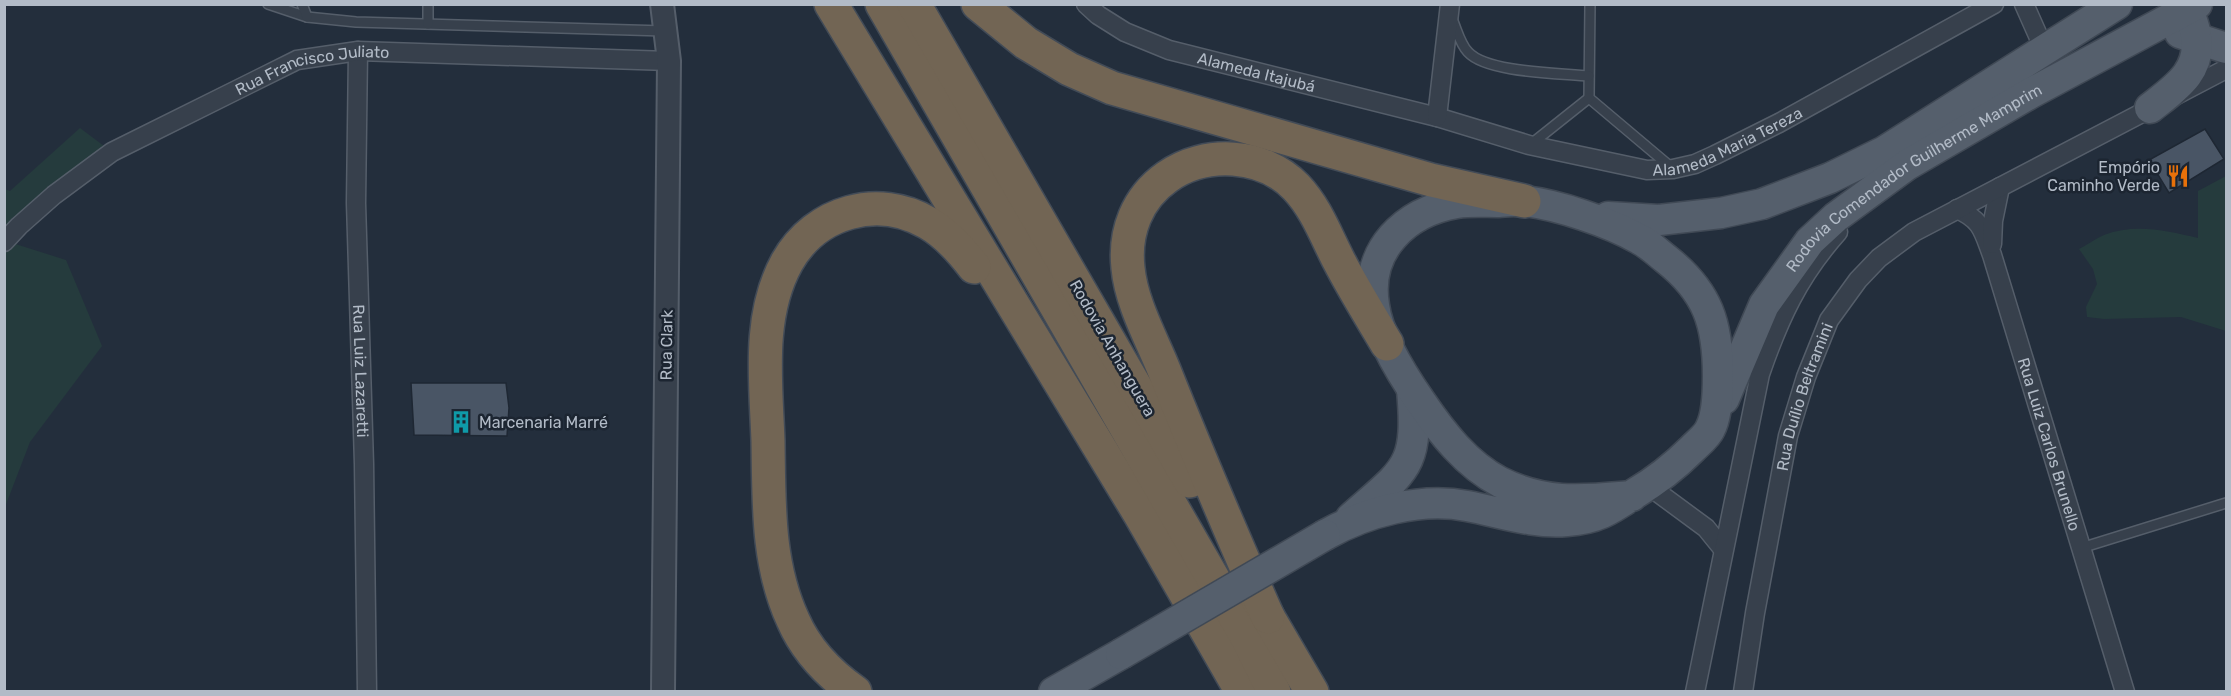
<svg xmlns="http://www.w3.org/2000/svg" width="2231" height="696" viewBox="0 0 2231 696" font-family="Rubik,sans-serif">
<rect width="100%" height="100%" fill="#232e3c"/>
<g fill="#253b3d">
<path d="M 80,128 L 112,152 L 6,241 L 66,260 L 102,346 L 30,442 L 5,507 L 5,189 L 10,191 Z"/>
<path d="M 2226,176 L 2226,331 L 2181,317 L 2104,319 L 2087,317 L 2086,307 L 2097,284 L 2093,269 L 2079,249 C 2087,245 2095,239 2104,235 C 2136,223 2167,231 2198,238 L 2198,191 Z"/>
</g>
<g fill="#495565" stroke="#1e2733" stroke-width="1.5">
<path d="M 2205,129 L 2224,159 L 2169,193 L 2149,160 Z"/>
<path d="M 411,383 L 506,383 L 509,408 L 507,436 L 414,435 Z"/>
</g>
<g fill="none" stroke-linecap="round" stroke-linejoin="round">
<g stroke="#555e6a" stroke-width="12">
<g id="service">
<path d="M 268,4 L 307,17 L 356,22 L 665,31"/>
<path d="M 302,4 L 307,17"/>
<path d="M 428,4 L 428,24"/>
<path d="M 1590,4 L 1589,98 L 1672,168"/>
<path d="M 1452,19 C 1457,30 1460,44 1468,52 C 1487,73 1560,73 1589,76"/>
<path d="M 1530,145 L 1589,98"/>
<path d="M 2081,548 L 2226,503"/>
</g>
</g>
<g stroke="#555e6a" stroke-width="21">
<g id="minor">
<path id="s1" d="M 1086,4 L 1098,15 L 1125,32 L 1169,50 L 1437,117 L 1529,145 L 1647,170 L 1673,169 L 1695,164 L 1715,155 L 1779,123 L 1994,4"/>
<path d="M 2024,4 L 2044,49"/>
<path id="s2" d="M 358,51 L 356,203 L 364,464 L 367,692"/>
<path d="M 1437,117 L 1450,4"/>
<path id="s3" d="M 1957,209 C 1982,220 1983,231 1992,255 L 2125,692"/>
<path id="s4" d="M 4,242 L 19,226 L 54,195 L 112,152 L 297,60 L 358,51 L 669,61"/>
<path d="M 1992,244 L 1993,221 L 2000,187"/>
<path d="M 1649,486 L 1706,528 L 1723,549"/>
<path d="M 1695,692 L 1760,374 C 1779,319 1798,277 1838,232"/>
<path id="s5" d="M 1743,692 L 1755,613 L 1788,436 L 1806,377 L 1829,320 L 1858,280 L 1879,258 L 1914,232 L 2226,69"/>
</g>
</g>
<g stroke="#555e6a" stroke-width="26">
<path id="tertiary" d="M 662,4 L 669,61 L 663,692"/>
</g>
<g stroke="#404955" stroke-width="33">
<g id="primary">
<path d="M 2180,33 L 2226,48"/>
<path d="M 2150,108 C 2174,89 2202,72 2196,36 C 2195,27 2191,18 2188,9 L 2189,4"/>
<path d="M 1608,217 L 1659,220 L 1721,213 L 1762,204 L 1830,178 L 1885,151 L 2117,4"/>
<path id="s6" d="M 1724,399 L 1764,305 L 1810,241 L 1836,217 L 1907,165 L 2031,93 L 2197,4"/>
<path d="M 1351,518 C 1406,469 1419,468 1412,390"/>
<path d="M 1325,535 C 1366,512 1420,497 1467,506 C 1500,512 1532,524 1567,521 C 1597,519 1610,510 1634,494 C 1656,481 1674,467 1692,449 C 1698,443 1707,436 1710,429 C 1717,416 1718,391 1718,376 C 1718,324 1708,292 1666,259 C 1657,252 1649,244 1639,239 C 1609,222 1558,205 1524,201 C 1516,200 1506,202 1497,202 C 1484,202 1470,201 1457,203 C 1405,212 1365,250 1374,305 C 1378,337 1403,376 1421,402 C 1442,433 1466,464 1500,482 C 1546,505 1584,500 1632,496"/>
<path d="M 1054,692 L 1121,654"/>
</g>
</g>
<g stroke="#424b57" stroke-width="36">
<g id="motorway">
<path d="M 831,4 L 1141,516 L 1242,692"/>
<path d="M 882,4 L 1248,639 L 1274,692"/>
<path d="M 914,4 L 1190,481"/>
<path d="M 978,4 L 1026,43 L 1069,69 L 1112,88 L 1431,180 L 1524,201"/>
<path d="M 1257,598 L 1312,692"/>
<path d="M 1268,617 C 1232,535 1197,453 1164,370 C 1151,338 1131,302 1128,268 C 1124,232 1137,198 1167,177 C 1205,150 1263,153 1296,187 C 1316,208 1326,236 1339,261 C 1354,290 1371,317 1387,344"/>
<path d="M 855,692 C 828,673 806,650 793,620 C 767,564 769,502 768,441 C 766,383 757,316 787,262 C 816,211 878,194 928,223 C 947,234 961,250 974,267"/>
</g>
</g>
<use href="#service" stroke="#37404c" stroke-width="9"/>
<use href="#minor" stroke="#37404c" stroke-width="18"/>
<use href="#tertiary" stroke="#37404c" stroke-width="22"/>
<use href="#primary" stroke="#555f6c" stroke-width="30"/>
<use href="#motorway" stroke="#726554" stroke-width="33"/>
<g stroke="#404955" stroke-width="33" stroke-linecap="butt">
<path id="primary-bridge" d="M 1121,654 L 1325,535"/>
</g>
<use href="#primary-bridge" stroke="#555f6c" stroke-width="30"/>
</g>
<defs>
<g id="restaurant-bare" transform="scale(1.8)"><path d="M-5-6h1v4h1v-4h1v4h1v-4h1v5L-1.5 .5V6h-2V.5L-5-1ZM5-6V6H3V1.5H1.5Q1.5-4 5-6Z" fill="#e8710a" stroke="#1c2531" stroke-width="2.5" paint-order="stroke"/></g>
<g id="building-bare" transform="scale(1.8)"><path d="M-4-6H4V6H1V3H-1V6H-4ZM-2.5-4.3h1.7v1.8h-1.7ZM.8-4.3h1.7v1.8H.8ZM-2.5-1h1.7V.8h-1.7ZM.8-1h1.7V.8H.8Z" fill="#0f9aa8" stroke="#1c2531" stroke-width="2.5" paint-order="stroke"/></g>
</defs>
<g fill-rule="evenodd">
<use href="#restaurant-bare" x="2178" y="176"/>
<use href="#building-bare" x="461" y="422"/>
</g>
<g text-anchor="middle" stroke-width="5" stroke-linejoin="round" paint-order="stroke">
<g font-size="16" fill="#b2bbc7" stroke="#1c2531">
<text dy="6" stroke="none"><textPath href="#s4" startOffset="360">Rua Francisco Juliato</textPath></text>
<text dy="6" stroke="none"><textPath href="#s1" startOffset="186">Alameda Itajubá</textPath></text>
<text dy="6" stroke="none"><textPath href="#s1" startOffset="675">Alameda Maria Tereza</textPath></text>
<text dy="6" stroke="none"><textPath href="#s6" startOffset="302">Rodovia Comendador Guilherme Mamprim</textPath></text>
<text transform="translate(666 345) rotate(-89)" y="6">Rua Clark</text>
<text transform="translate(1113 348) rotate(60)" y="6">Rodovia Anhanguera</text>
<text dy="6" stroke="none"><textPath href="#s2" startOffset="320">Rua Luiz Lazaretti</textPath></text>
<text dy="6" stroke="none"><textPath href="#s5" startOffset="302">Rua Duílio Beltramini</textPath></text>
<text dy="6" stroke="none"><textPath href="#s3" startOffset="258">Rua Luiz Carlos Brunello</textPath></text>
</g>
<g font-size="16" fill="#b2bbc7" stroke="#1c2531" text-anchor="end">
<text x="2160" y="173">Empório<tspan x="2160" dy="18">Caminho Verde</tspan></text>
<text x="479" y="428" text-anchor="start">Marcenaria Marré</text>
</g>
</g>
<rect width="2231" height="696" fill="none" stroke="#b2bbc7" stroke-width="12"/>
</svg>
